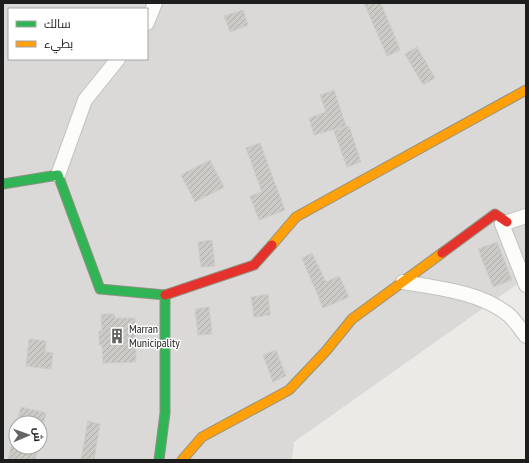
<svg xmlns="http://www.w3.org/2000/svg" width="529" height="463" viewBox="0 0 529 463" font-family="'PT Sans Narrow',Cairo,sans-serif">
<defs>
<pattern id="building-hatch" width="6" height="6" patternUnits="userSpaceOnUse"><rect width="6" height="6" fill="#cccac7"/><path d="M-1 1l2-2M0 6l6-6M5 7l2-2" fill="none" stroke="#afadaa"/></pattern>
</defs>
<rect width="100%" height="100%" fill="#ebeae6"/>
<path fill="#dad9d7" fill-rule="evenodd" d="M 3,3 L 526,3 L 526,278 L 294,442 L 292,460 L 3,460 ZM 9,9 L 147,9 L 147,59 L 9,59 ZM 16,423 L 40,423 L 40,447 L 16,447 Z"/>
<g fill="url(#building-hatch)" stroke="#ceccc8">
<path d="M 364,3 L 381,3 L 400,50 L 387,56 Z"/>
<path d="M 243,10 L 248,25 L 230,32 L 224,16 Z"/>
<path d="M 417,47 L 435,78 L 423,85 L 405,54 Z"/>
<path d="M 334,90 L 346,126 L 314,135 L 309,118 L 326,112 L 320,95 Z"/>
<path d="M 349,126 L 361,162 L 347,167 L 334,131 Z"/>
<path d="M 260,143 L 285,210 L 259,220 L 250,196 L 262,192 L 246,148 Z"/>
<path d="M 210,160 L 224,187 L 195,202 L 181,175 Z"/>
<path d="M 212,240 L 215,266 L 201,267 L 198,242 Z"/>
<path d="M 497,242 L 512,280 L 493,287 L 478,249 Z"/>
<path d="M 312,253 L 326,282 L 339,276 L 349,297 L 323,308 L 302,258 Z"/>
<path d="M 268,294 L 270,315 L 254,317 L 251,297 Z"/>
<path d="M 209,307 L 212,334 L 198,335 L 195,309 Z"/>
<path d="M 101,314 L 114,314 L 115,318 L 135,318 L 136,362 L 103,363 L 102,344 L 99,345 L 99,331 L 102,331 Z"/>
<path d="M 29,339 L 46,341 L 45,352 L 53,353 L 51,369 L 26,366 Z"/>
<path d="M 276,350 L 286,376 L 273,382 L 263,355 Z"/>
<path d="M 21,407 L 46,413 L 40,439 L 40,423 L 17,423 Z"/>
<path d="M 88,421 L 100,424 L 94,460 L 81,460 Z"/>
<path d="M 16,427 L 16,447 L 38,447 L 35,460 L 8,460 Z"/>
</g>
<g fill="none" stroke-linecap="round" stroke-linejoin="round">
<g stroke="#c2c2c0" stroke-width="16">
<g id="street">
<path d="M 147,23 L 155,3"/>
<path d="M 58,175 L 85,100 L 118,59"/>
<path d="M 526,216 L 502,224 L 526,285"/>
<path d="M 403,282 C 438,288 482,292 510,316 C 516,322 521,330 526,336"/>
</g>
</g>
<g stroke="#909380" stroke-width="11">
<path id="fast" d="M 3,184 L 58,175 L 100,289 L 165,295 L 165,413 L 159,460"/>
</g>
<g stroke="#909380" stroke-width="11">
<g id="slow">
<path d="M 272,245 L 296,217 L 526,90"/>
<path d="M 182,460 L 202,437 L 289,390 L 326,351 L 352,319 L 442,253"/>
</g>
</g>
<g stroke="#909380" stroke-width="11">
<g id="jam">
<path d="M 442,253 L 495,214 L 507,222"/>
<path d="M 165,295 L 254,265 L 272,245"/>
</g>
</g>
<use href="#street" stroke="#fcfcfb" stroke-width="14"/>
<use href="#fast" stroke="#30b455" stroke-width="9"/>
<use href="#slow" stroke="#ff9f0a" stroke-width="9"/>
<use href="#jam" stroke="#e5322d" stroke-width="9"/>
</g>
<defs>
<g id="building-bare" transform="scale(1.2)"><path d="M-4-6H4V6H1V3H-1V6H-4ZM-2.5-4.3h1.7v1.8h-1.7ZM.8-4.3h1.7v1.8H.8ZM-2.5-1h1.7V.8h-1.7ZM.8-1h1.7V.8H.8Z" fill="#656563" stroke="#fff" stroke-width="2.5" paint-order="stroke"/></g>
</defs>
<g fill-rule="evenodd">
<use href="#building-bare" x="117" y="336"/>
</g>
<g text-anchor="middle" stroke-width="3" stroke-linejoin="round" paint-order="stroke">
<g font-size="12" fill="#1d1d1d" stroke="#fff" text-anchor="start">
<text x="129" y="333">Marran<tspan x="129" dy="14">Municipality</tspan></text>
</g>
</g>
<rect width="529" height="463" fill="none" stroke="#1d1d1d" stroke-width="8"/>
<rect x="8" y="8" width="140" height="52" fill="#ffffff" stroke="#a5a5a5"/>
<rect x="16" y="21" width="20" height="6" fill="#30b455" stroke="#a5a5a5"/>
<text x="44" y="28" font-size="12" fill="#1d1d1d">سالك</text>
<rect x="16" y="41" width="20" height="6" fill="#ff9f0a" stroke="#a5a5a5"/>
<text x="44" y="48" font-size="12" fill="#1d1d1d">بطيء</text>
<g transform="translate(28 435) rotate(88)"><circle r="19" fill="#ffffff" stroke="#a5a5a5"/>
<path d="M0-3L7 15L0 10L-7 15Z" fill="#656563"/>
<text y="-6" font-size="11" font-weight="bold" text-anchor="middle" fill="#1d1d1d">ش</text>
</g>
</svg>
